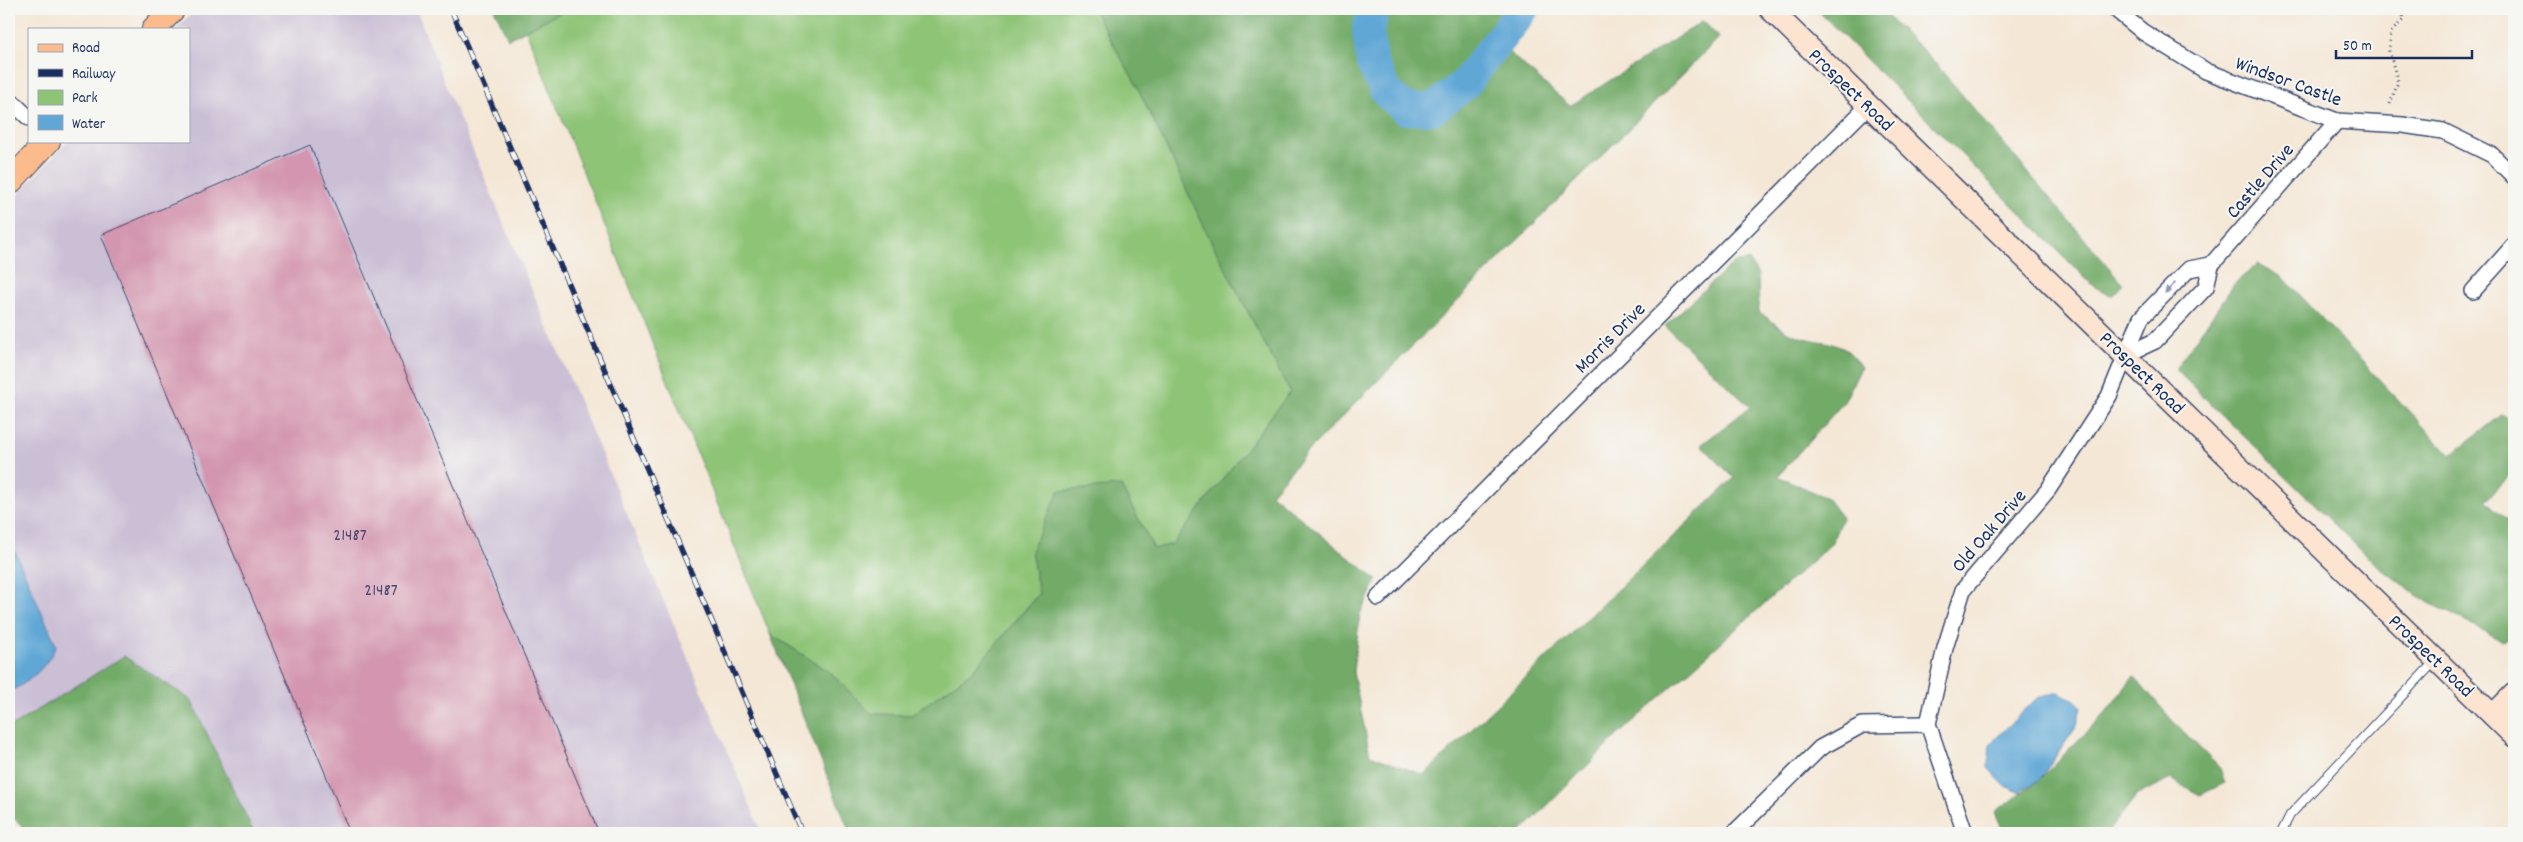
<svg xmlns="http://www.w3.org/2000/svg" width="2523" height="842" viewBox="0 0 2523 842" font-family="Dekko,sans-serif">
<rect width="100%" height="100%" fill="#f6f6f2"/>
<filter id="ink" filterUnits="userSpaceOnUse"><feTurbulence type="fractalNoise" baseFrequency=".02" numOctaves="2"/><feDisplacementMap in="SourceGraphic" scale="10" xChannelSelector="R" yChannelSelector="G"/><feConvolveMatrix kernelMatrix="1 2 1 2 8 2 1 2 1" color-interpolation-filters="sRGB"/></filter>
<filter id="wash" filterUnits="userSpaceOnUse"><feTurbulence type="fractalNoise" baseFrequency=".0096" numOctaves="4" result="noise"/><feDisplacementMap in="SourceGraphic" scale="20" xChannelSelector="R" yChannelSelector="G"/><feGaussianBlur stdDeviation="1.12" result="paint"/><feColorMatrix in="noise" values="0 0 0 0 0 0 0 0 0 0 0 0 0 0 0 0 0 1.4 0 .05"/><feComposite in="paint" operator="in"/></filter>
<g filter="url(#wash)">
<rect width="100%" height="100%" fill="#f4e7d5"/>
<path fill="#cbbfd5" d="M 196,9 L 416,9 L 447,89 L 762,833 L 254,833 L 191,700 L 125,656 L 9,728 L 9,203 L 68,141 L 189,141 L 189,29 L 176,29 Z"/>
<path fill="#8ec476" stroke="#547a6a" d="M 568,9 L 1093,9 L 1135,82 L 1211,241 L 1290,392 L 1173,544 L 1154,549 L 1121,486 L 1031,551 L 1039,593 L 973,671 L 911,715 L 872,714 L 830,672 L 770,634 L 525,28 Z"/>
<g fill="#72aa67" stroke="#466c62">
<path d="M 494,9 L 568,9 L 508,39 Z"/>
<path d="M 1093,9 L 1510,9 L 1490,36 L 1570,106 L 1703,21 L 1719,38 L 1307,452 L 1271,494 L 1377,580 L 1360,614 L 1353,672 L 1370,755 L 1424,775 L 1734,478 L 1701,445 L 1750,407 L 1665,326 L 1733,263 L 1749,260 L 1758,275 L 1759,312 C 1770,319 1782,331 1795,335 C 1822,345 1846,338 1861,368 L 1844,402 L 1778,476 L 1827,498 L 1842,518 L 1831,544 L 1620,733 L 1520,833 L 850,833 L 770,634 L 830,672 L 872,714 L 911,715 L 973,671 L 1039,594 L 1031,551 L 1059,491 L 1121,486 L 1154,549 L 1173,544 L 1290,392 L 1211,241 L 1135,82 Z"/>
<path d="M 1816,9 L 1880,9 L 1929,56 L 2123,284 L 2112,296 L 2093,286 Z"/>
<path d="M 2258,264 L 2284,278 L 2450,455 L 2503,414 L 2514,424 L 2514,472 L 2485,500 L 2514,526 L 2514,636 L 2503,641 L 2417,596 L 2372,561 L 2175,369 L 2235,283 Z"/>
<path d="M 124,656 L 191,700 L 254,833 L 30,833 L 9,814 L 9,728 Z"/>
<path d="M 2134,676 L 2171,719 L 2220,768 L 2225,783 L 2200,795 L 2171,779 L 2137,795 L 2107,833 L 2004,833 L 1995,812 L 2040,779 L 2106,712 Z"/>
</g>
<g fill="#60a7d6" stroke="#3e6b9a">
<path d="M 9,538 L 56,645 C 49,664 29,684 9,691 Z"/>
<path d="M 2058,692 L 2075,700 L 2081,706 L 2077,726 L 2040,779 L 2019,792 L 2005,786 L 1988,768 L 1990,744 L 2037,698 Z"/>
</g>
<g fill="none" stroke-linecap="round" stroke-linejoin="round">
<path stroke="#60a7d6" stroke-width="32" d="M 1374,9 L 1368,30 L 1372,63 L 1387,93 L 1406,109 L 1433,109 L 1463,86 L 1523,9"/>
</g>
<g id="blocks">
<path fill="#d395af" d="M 310,145 L 599,833 L 350,833 L 101,235 Z"/>
</g>
</g>
<g filter="url(#ink)">
<use href="#blocks" fill-opacity="0" stroke="#3c4b70" stroke-width="1"/>
<g fill="none" stroke-linecap="round" stroke-linejoin="round">
<g stroke="#3c4b70" stroke-width="10">
<path id="lane" d="M 2281,833 L 2290,815 L 2436,660"/>
</g>
<g stroke="#3c4b70" stroke-width="18">
<g id="street">
<path d="M 2115,9 L 2143,32 L 2206,71 L 2337,121 L 2403,125 L 2443,131 L 2492,155 L 2514,177"/>
<path d="M 9,99 L 29,118"/>
<path d="M 2473,291 L 2514,245"/>
<path d="M 2125,355 L 2155,341 L 2206,287 L 2211,265 L 2337,121"/>
<path d="M 1378,598 L 1869,105"/>
<path d="M 1734,833 L 1820,748 L 1862,725 L 1928,724"/>
<path d="M 1965,833 L 1928,724 L 1945,648 L 1963,590 L 2048,490 L 2109,396 L 2141,318 L 2189,269 L 2211,265"/>
</g>
</g>
<g stroke="#3c4b70" stroke-width="24">
<g id="secondary">
<path d="M 1770,9 L 2514,736"/>
<path d="M 2493,715 L 2514,694"/>
</g>
</g>
<g stroke="#3c4b70" stroke-width="26">
<g id="primary">
<path d="M 154,29 L 173,9"/>
<path d="M 9,183 L 48,141"/>
</g>
</g>
<path stroke="#3c4b70" stroke-width="3" stroke-dasharray="1 4" stroke-linecap="butt" d="M 2390,104 L 2398,82 L 2389,51 L 2391,32 L 2403,20 L 2404,9"/>
<use href="#lane" stroke="#fff" stroke-width="8"/>
<use href="#street" stroke="#fff" stroke-width="15"/>
<use href="#secondary" stroke="#fde4d1" stroke-width="21"/>
<use href="#primary" stroke="#fbbb8d" stroke-width="24"/>
<g stroke="#1b2f5e" stroke-width="5.5">
<path id="rail" d="M 451,9 L 802,833"/>
</g>
<use href="#rail" stroke="#f6f6f2" stroke-width="4" stroke-dasharray="11" stroke-linecap="butt"/>
</g>
<defs><path id="oneway-solid" d="M-6-.8H1V-3.2L6.5 0L1 3.2V.8H-6Z" transform="scale(1.25)"/></defs>
<use fill="#8d97ae" href="#oneway-solid" transform="translate(2170 288) rotate(135)"/>
</g>
<g text-anchor="middle" stroke-width="4" stroke-linejoin="round" paint-order="stroke">
<g font-size="18" fill="#494872">
<text x="350" y="540">21487</text>
<text x="381" y="595">21487</text>
</g>
<g font-size="20" fill="#1b2f5e" stroke="#f6f6f2">
<text transform="translate(2289 80) rotate(20)" y="7">Windsor Castle</text>
<text transform="translate(1852 89) rotate(44)" y="7">Prospect Road</text>
<text transform="translate(2259 180) rotate(-49)" y="7">Castle Drive</text>
<text transform="translate(1609 337) rotate(-45)" y="7">Morris Drive</text>
<text transform="translate(2143 372) rotate(44)" y="7">Prospect Road</text>
<text transform="translate(1988 530) rotate(-49)" y="7">Old Oak Drive</text>
<text transform="translate(2432 655) rotate(44)" y="7">Prospect Road</text>
</g>
</g>
<rect width="2523" height="842" fill="none" stroke="#f6f6f2" stroke-width="30"/>
<rect x="28" y="28" width="162" height="115" fill="#f6f6f2" stroke="#9ea6b7"/>
<rect x="38" y="44" width="25" height="8" fill="#fbbb8d" stroke="#9ea6b7"/>
<text x="72" y="52" font-size="15" fill="#1b2f5e">Road</text>
<rect x="38" y="69" width="25" height="8" fill="#1b2f5e" stroke="#9ea6b7"/>
<text x="72" y="78" font-size="15" fill="#1b2f5e">Railway</text>
<rect x="38" y="90" width="25" height="15" fill="#8ec476" stroke="#9ea6b7"/>
<text x="72" y="102" font-size="15" fill="#1b2f5e">Park</text>
<rect x="38" y="115" width="25" height="15" fill="#60a7d6" stroke="#9ea6b7"/>
<text x="72" y="128" font-size="15" fill="#1b2f5e">Water</text>
<path d="M2336 50v8h136v-8" fill="none" stroke="#1b2f5e" stroke-width="2.5"/>
<text x="2343" y="50" font-size="15" fill="#1b2f5e" stroke="#f6f6f2" stroke-width="4" paint-order="stroke">50 m</text>
</svg>
